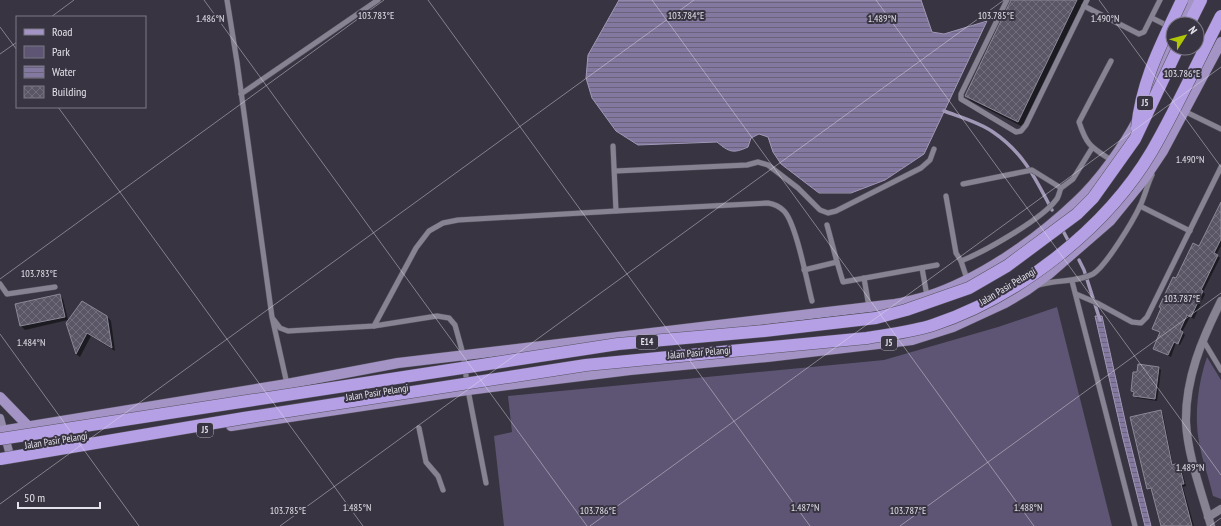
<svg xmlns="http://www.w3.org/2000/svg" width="1221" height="526" viewBox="0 0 1221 526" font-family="'PT Sans Narrow',sans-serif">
<defs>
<pattern id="water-rules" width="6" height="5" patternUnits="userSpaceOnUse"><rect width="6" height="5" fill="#83789f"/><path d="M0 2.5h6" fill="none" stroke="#6a637b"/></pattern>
<pattern id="building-cross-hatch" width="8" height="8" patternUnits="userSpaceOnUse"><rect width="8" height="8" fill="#5a5665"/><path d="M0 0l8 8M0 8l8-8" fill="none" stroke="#726e7b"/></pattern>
</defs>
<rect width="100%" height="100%" fill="#383441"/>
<g fill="#5d5573">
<path d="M 1057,307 L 1112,526 L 504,526 L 494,436 L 512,432 L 508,396 L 884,360 L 998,327 Z"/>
<path d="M 1207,357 L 1221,380 L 1221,499 L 1213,496 C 1209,478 1202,460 1199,442 C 1194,415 1198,383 1207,357 Z"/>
</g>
<g fill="url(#water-rules)" stroke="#a098b6">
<path d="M 619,0 L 921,0 L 932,32 L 944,34 L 987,21 L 924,154 L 885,180 L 851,193 L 819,193 L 781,164 L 773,152 L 768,137 L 759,134 L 751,138 L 748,147 C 733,154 729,152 717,142 L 638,145 L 616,131 L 592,98 L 586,78 L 588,55 Z"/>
<path d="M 1095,316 L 1102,316 L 1128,434 L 1151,526 L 1145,526 L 1123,439 Z"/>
</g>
<g fill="#0007">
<path d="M 1012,0 L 1085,0 L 1023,127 L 971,101 L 966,96 Z"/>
<path d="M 1221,203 L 1221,246 L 1216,255 L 1220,258 L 1203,292 L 1205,294 L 1194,319 L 1190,317 L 1182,332 L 1185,335 L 1180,345 L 1176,343 L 1171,357 L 1154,348 L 1161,333 L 1153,329 L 1176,279 L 1200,247 Z"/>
<path d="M 59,295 L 63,299 L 68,320 L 25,330 L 21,326 L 16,305 Z"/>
<path d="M 107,316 L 111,321 L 115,351 L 91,336 L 80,357 L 76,354 L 67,323 Z"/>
<path d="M 1159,368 L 1161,370 L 1157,401 L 1137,398 L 1132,391 Z"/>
<path d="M 1160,411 L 1163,414 L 1173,466 L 1179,464 L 1181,467 L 1186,486 L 1183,487 L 1194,526 L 1162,526 L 1152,490 L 1147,488 Z"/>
</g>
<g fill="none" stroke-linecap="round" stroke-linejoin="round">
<g stroke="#a098b6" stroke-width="3.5">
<path d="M 944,111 C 960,117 979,122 993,132 C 1024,153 1035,178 1052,210"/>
<path d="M 1062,229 L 1069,242"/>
<path d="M 1079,260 L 1084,270 L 1100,320"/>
</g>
</g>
<g fill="url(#building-cross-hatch)" stroke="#8d8898">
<path d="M 1011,0 L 1077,0 L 1018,122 L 965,96 Z"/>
<path d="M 1221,202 L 1221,239 L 1214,253 L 1218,255 L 1201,290 L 1203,291 L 1191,317 L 1187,315 L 1180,330 L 1183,332 L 1178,344 L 1174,342 L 1168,355 L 1153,349 L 1160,332 L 1152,329 L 1161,308 L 1159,307 L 1173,277 L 1176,278 L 1193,243 L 1199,246 Z"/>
<path d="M 60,294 L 65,317 L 20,326 L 15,304 Z"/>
<path d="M 82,301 L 107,316 L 112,348 L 87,333 L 76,354 L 66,323 Z"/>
<path d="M 1138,364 L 1159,367 L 1155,399 L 1133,396 L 1134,392 L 1131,391 L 1133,372 L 1137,372 Z"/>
<path d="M 1161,410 L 1172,465 L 1179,463 L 1184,484 L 1181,484 L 1192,526 L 1161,526 L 1151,488 L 1147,489 L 1130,417 Z"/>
</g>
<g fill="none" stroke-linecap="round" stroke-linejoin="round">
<g stroke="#56525e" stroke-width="6">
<g id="service">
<path d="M 227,0 L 237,62 L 272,317 L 287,384"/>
<path d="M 1007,0 L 961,94 L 961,99 L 1016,132 L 1021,131 L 1026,125 L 1087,0"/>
<path d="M 1084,6 L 1139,34 L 1144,32 L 1160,0"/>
<path d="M 1152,18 L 1170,27"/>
<path d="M 1111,61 L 1079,122 C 1087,146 1091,147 1111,160"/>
<path d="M 241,94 L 378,0"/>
<path d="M 1184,111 L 1221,129"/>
<path d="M 615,171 L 747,165 L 758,162 L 768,165 L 798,188 L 820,210 L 828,213 L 836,211 L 921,168 L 930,160 L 934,149"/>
<path d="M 963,184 L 1032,170 L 1061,188 L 1073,179 L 1092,148"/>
<path d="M 946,196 L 956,253 L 961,261 L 967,279"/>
<path d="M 1140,206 L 1190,231"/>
<path d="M 616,211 L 768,203 C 774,204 779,206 784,211 C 796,223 807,282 812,301"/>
<path d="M 827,225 L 837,262"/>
<path d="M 961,261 C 984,252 1042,219 1056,200 C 1059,197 1059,192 1061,188"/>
<path d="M 922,268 L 927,296"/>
<path d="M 804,270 L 837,262 L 843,282 L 937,265"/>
<path d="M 864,278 L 869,307"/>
<path d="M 1072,281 L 1135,526"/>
<path d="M 0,284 L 7,294 L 55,287"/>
<path d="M 1039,285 C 1057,279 1076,283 1093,274 C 1106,266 1133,221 1140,206 C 1145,196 1147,185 1152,175"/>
<path d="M 1076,294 L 1097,303 L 1132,322 L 1141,323 L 1147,317 L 1221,167"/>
<path d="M 274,320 L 280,328 L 288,331 L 374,326 L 437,316 L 449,318 L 455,325 L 463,354 L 468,390 L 486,483"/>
<path d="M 374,326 L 416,248 L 429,231 L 443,223 L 458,220 L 616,211 L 613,146"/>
<path d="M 1203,340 L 1221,370"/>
<path d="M 419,428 L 426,462 L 438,476 L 443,490"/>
</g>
</g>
<g stroke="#56525e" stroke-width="9">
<g id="minor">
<path d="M 1208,517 L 1221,509"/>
<path d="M 1211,526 C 1202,493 1188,457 1186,423 C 1185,379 1202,339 1221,301"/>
</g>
</g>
<g stroke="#56525e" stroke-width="9">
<path id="secondary" d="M 0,418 L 11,459"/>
</g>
<g stroke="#56525e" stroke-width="11">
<g id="primary">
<path d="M 1182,24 L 1194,0"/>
<path d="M 1145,105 L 1173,43"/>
<path d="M 0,397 L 28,426"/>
<path d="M 231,426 L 468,390 L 630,370 L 767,357 L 912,340 L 953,327 L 1005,303 L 1027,290 L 1049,274 L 1110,221 L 1145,178 L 1163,151 L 1221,42"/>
<path d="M 0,431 L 287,384 L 398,363 L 895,304 C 906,302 917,299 928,296 C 980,279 1036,240 1076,202 C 1099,181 1123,147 1138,119"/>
</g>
</g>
<g stroke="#56525e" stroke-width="13">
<path id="motorway" d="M 1189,24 L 1201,0"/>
</g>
<use href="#service" stroke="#878393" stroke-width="5"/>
<use href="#minor" stroke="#878393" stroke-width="8"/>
<use href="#secondary" stroke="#958cac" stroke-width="8"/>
<use href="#primary" stroke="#a394c5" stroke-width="10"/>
<use href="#motorway" stroke="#b5a0e6" stroke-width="12"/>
<g stroke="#56525e" stroke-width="13" stroke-linecap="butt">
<g id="motorway-bridge">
<path d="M 1137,128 C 1142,79 1162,43 1182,0"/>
<path d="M 0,439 L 618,344 L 764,331 L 876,318 L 906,310 L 969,288 L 1007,266 L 1077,214 L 1093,198 L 1135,139 L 1178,48"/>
<path d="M 0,459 L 244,418 L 586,365 L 867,338 C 889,334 912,332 933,325 C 1018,297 1106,229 1152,151 C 1177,108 1198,61 1221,16"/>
</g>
</g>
<use href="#motorway-bridge" stroke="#b5a0e6" stroke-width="12"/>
</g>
<path fill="none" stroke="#e3e1ea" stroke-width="1" stroke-opacity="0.45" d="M 204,0 L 587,526M 428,0 L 810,526M 652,0 L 1034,526M 876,0 L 1221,475M 1099,0 L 1221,167M 51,17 L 74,0M 0,27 L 17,50M 0,54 L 17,42M 58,107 L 363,526M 0,279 L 384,0M 0,334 L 139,526M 0,504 L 694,0M 280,526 L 1004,0M 590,526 L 1221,67M 900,526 L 1221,293M 1210,526 L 1221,518"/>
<g text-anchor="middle" stroke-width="4" stroke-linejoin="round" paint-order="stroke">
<g fill="#383441" stroke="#b0adb7" stroke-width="1">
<rect x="1137" y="96" width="16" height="14" rx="3"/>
<rect x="636" y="335" width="22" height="14" rx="3"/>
<rect x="881" y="336" width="16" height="14" rx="3"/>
<rect x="197" y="423" width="16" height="14" rx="3"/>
</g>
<g font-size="9" font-weight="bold" fill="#e3e1ea">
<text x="1145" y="106">J5</text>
<text x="647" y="345">E14</text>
<text x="889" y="346">J5</text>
<text x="205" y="433">J5</text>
</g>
<g font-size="10" fill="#e3e1ea" stroke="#383441">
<text transform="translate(1007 286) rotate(-31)" y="4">Jalan Pasir Pelangi</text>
<text transform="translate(699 352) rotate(-5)" y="4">Jalan Pasir Pelangi</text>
<text transform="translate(377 392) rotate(-9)" y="4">Jalan Pasir Pelangi</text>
<text transform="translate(56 440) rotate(-9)" y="4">Jalan Pasir Pelangi</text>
</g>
</g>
<g font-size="10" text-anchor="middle" fill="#e3e1ea" stroke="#383441" stroke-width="4" stroke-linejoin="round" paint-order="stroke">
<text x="376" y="19">103.783°E</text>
<text x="686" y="19">103.784°E</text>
<text x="996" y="19">103.785°E</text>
<text x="882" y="22">1.489°N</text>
<text x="1105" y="22">1.490°N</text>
<text x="210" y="22">1.486°N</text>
<text x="1182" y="77">103.786°E</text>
<text x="1190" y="163">1.490°N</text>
<text x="39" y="277">103.783°E</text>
<text x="1182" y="302">103.787°E</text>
<text x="31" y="346">1.484°N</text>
<text x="1190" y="471">1.489°N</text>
<text x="357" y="511">1.485°N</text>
<text x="805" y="511">1.487°N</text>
<text x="1028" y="511">1.488°N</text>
<text x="288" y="514">103.785°E</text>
<text x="598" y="514">103.786°E</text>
<text x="908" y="514">103.787°E</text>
</g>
<rect x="16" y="16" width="130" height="92" fill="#383441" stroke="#7c7985"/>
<rect x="24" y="29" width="20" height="6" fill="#a394c5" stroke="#7c7985"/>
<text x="52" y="36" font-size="12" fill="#e3e1ea">Road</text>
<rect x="24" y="46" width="20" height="12" fill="#5d5573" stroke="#7c7985"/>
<text x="52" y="56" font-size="12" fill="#e3e1ea">Park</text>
<rect x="24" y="66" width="20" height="12" fill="url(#water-rules)" stroke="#7c7985"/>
<text x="52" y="76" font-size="12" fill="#e3e1ea">Water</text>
<rect x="24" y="86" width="20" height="12" fill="url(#building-cross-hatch)" stroke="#7c7985"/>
<text x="52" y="96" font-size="12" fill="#e3e1ea">Building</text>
<g transform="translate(1185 36) rotate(54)"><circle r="19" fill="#383441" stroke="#7c7985"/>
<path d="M0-3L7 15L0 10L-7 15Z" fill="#afc505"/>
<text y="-6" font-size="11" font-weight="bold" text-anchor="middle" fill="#e3e1ea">N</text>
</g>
<path d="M18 502v6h82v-6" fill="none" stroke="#e3e1ea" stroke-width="2"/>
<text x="24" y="502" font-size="12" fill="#e3e1ea" stroke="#383441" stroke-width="3" paint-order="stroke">50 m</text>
</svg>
